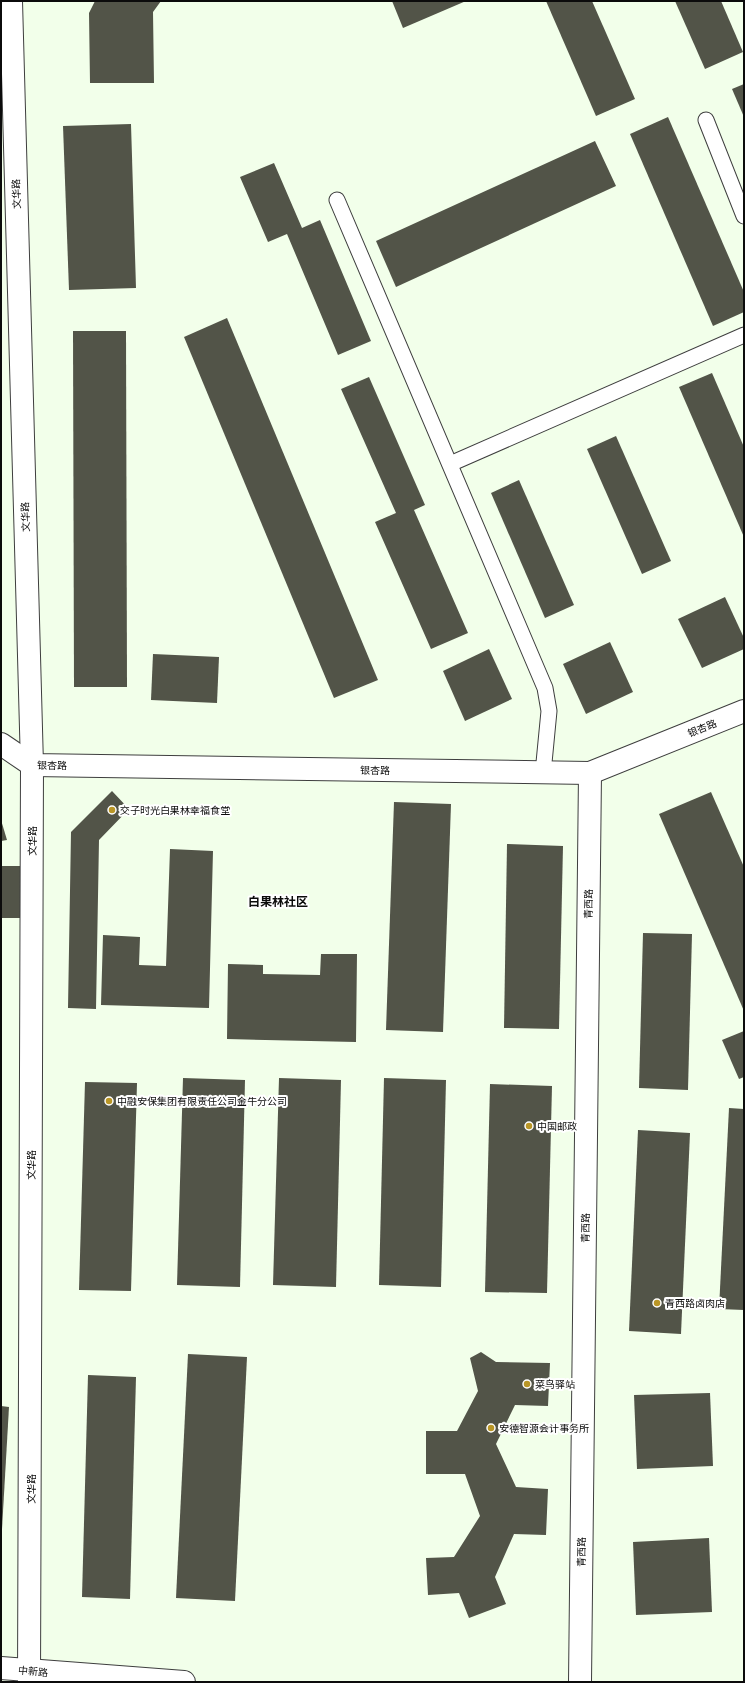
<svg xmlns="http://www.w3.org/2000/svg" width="745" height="1683" viewBox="0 0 745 1683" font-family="'IBM Plex Serif','Noto Sans SC',serif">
<rect width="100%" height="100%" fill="#f2ffea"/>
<g fill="#525448">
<path d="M 95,1 L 161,1 L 153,12 L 154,83 L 90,83 L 89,13 Z"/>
<path d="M 392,1 L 466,1 L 403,28 Z"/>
<path d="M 546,1 L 592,1 L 635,99 L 596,116 Z"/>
<path d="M 675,1 L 721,1 L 743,52 L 705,69 Z"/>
<path d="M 744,84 L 744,117 L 732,89 Z"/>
<path d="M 668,117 L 744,292 L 744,312 L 713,326 L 630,134 Z"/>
<path d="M 131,124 L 136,288 L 69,290 L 63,126 Z"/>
<path d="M 595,141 L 616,186 L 396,287 L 376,241 Z"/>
<path d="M 274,163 L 302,228 L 320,220 L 371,341 L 338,355 L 287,234 L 268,242 L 240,177 Z"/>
<path d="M 227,318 L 378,680 L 334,698 L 184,337 Z"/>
<path d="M 73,331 L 126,331 L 127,687 L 74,687 Z"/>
<path d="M 712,373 L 744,447 L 744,537 L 679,387 Z"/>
<path d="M 369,377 L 425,505 L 414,510 L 468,633 L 431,649 L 375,522 L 396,513 L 341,389 Z"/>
<path d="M 616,436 L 671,561 L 642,574 L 587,449 Z"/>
<path d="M 519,480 L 574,605 L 545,618 L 491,493 Z"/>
<path d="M 725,597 L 744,638 L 744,649 L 702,668 L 678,619 Z"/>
<path d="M 610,642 L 633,692 L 586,714 L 563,664 Z"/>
<path d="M 489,649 L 512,699 L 465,721 L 443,671 Z"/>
<path d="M 153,654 L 219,657 L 217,703 L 151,700 Z"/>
<path d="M 112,791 L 129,809 L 99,840 L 96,1009 L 68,1008 L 71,832 Z"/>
<path d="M 711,792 L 744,867 L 744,1011 L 659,814 Z"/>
<path d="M 394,802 L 451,804 L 443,1032 L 386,1030 Z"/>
<path d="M 1,820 L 7,840 L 1,841 Z"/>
<path d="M 507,844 L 563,846 L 559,1029 L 504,1028 Z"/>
<path d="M 170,849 L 213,851 L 209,1008 L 101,1005 L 103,935 L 140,937 L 139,965 L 166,966 Z"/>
<path d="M 1,866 L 23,866 L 24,918 L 1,918 Z"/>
<path d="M 643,933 L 692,934 L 688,1090 L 639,1088 Z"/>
<path d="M 321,954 L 357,954 L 356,1042 L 227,1039 L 228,964 L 263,965 L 263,974 L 320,975 Z"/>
<path d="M 744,1031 L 744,1077 L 739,1079 L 722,1040 Z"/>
<path d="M 183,1078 L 245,1080 L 240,1287 L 177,1285 Z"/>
<path d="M 279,1078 L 341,1080 L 336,1287 L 273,1285 Z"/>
<path d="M 384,1078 L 446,1080 L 441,1287 L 379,1285 Z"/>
<path d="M 85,1082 L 137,1083 L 131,1291 L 79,1290 Z"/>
<path d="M 490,1084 L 552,1086 L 547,1293 L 485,1292 Z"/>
<path d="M 729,1108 L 744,1109 L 744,1310 L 719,1309 Z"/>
<path d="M 638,1130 L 690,1133 L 681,1334 L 629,1331 Z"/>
<path d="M 481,1352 L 496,1362 L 550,1363 L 548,1406 L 515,1405 L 496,1444 L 516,1487 L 548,1489 L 546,1535 L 514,1534 L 495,1577 L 506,1604 L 469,1618 L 459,1593 L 428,1595 L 426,1558 L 454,1557 L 480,1516 L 465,1474 L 426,1474 L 426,1431 L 457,1431 L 478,1391 L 470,1358 Z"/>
<path d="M 188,1354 L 247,1357 L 235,1601 L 176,1598 Z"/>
<path d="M 88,1375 L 136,1377 L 130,1599 L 82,1597 Z"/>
<path d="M 710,1393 L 713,1466 L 637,1469 L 634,1395 Z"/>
<path d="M 1,1406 L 9,1407 L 2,1529 L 1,1529 Z"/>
<path d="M 709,1538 L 712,1612 L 636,1615 L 633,1542 Z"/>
</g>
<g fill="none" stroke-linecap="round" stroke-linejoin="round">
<g stroke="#3e3e3e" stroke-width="17">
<g id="service">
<path d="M 706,120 L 744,216"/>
<path d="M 337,200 L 545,688 L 549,711 L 543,773"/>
<path d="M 450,464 L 744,335"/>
</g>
</g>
<g stroke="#3e3e3e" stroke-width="24">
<g id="minor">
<path d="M 11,1 L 32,765 L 29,1682"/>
<path d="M 1,744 L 32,765 L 590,773 L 744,711"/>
<path d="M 1,1668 L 184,1682"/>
<path d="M 580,1682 L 590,773"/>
</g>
</g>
<use href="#service" stroke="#fff" stroke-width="15"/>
<use href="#minor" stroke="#fff" stroke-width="22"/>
</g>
<g fill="#b99626" stroke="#fff" stroke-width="1.5">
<circle cx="112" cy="810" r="4"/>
<circle cx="109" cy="1101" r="4"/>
<circle cx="529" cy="1126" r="4"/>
<circle cx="657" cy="1303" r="4"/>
<circle cx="527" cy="1384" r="4"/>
<circle cx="491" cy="1428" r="4"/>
</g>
<g text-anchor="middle" stroke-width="4" stroke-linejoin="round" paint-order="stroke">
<g font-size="10" fill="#0b0b0b" stroke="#fff">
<text transform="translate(16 194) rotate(-92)" y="4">文华路</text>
<text transform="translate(25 517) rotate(-92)" y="4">文华路</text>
<text transform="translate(702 728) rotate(-22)" y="4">银杏路</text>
<text transform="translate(52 765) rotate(1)" y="4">银杏路</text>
<text transform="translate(375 770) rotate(1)" y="4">银杏路</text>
<text transform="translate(32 841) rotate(-90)" y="4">文华路</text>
<text transform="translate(588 904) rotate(-89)" y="4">青西路</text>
<text transform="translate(31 1165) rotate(-90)" y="4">文华路</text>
<text transform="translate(585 1228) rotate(-89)" y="4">青西路</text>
<text transform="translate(31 1489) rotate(-90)" y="4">文华路</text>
<text transform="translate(581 1552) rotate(-89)" y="4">青西路</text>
<text transform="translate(33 1671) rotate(5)" y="4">中新路</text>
</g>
<g font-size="10" fill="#0b0b0b" stroke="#fff" text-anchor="start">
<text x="120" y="814">交子时光白果林幸福食堂</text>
<text x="117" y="1105">中融安保集团有限责任公司金牛分公司</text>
<text x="537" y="1130">中国邮政</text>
<text x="665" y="1307">青西路卤肉店</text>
<text x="535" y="1388">菜鸟驿站</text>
<text x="499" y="1432">安德智源会计事务所</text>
</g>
<g font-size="12" font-weight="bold" fill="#0b0b0b" stroke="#fff">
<text x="278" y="906">白果林社区</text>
</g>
</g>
<rect width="745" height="1683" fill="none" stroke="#0b0b0b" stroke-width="4"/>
</svg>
